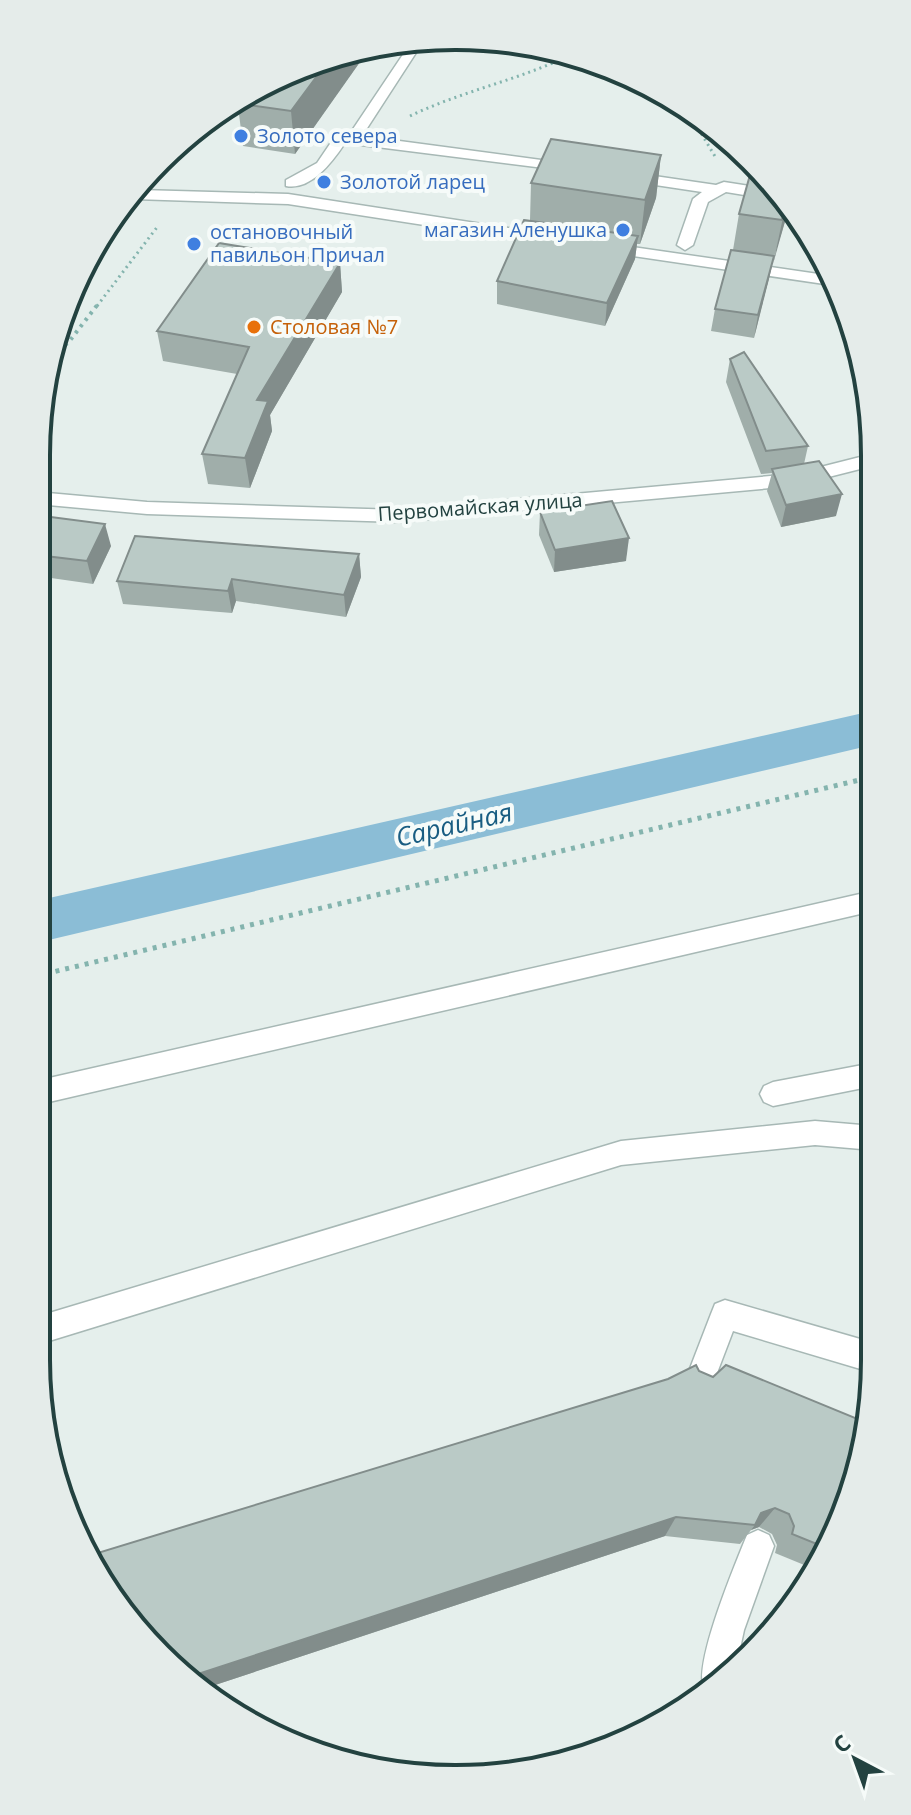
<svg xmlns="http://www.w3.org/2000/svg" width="911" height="1815" viewBox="0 0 911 1815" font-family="'Open Sans',sans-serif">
<rect width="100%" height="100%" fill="#e5efec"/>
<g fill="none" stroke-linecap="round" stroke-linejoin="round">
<path fill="#8bbdd6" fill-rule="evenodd" d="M 872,711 L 872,745 L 36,943 L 36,901 Z"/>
<g stroke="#a7b8b5" stroke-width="3">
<g id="minor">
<path d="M 421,45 L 362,136 L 571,164 L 576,166 L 576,172 L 345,143 C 333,161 311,191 286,186 L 286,180 L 317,163 L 336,135 L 349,135 L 408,47 Z"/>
<path d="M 627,172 L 716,185 L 724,182 L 775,190 L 783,195 L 775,200 L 726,192 L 708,202 L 693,245 L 685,250 L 677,245 L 693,199 L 702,192 L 622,180 L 619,177 Z"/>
<path d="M 140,190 L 288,194 L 548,234 L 556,239 L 548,244 L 288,204 L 134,199 Z"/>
<path d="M 605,243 L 832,276 L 838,286 L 599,251 L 597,248 Z"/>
<path d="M 872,454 L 872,466 L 793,486 L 399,522 L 147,514 L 37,504 L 37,492 L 147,502 L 399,510 L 793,474 Z"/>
<path d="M 873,891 L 873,911 L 36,1105 L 36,1081 Z"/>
<path d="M 873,1063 L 873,1086 L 773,1106 L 764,1102 L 760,1094 L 764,1086 L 773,1082 Z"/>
<path d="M 815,1121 L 873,1126 L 873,1150 L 815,1145 L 621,1165 L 36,1345 L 36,1317 L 621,1141 Z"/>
<path d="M 725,1300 L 874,1343 L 874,1373 L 733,1331 L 709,1394 L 699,1399 L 689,1394 L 684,1384 L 711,1314 L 715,1304 Z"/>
<path d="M 758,1530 L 769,1535 L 774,1546 L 744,1630 L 736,1667 L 704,1690 C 693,1664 735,1565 747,1535 Z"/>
</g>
</g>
<g stroke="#84b4ae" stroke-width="3" stroke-dasharray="2 4" stroke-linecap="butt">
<path d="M 686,108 L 716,158"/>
<path d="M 410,116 C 460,92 514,81 564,58"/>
<path d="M 97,306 L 158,226"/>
</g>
<path stroke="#84b4ae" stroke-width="4" stroke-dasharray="3 5" stroke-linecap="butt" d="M 58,349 L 68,343 L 98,304"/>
<path stroke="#84b4ae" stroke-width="5" stroke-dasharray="4 6" stroke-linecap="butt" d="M 36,976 L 872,777"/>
<use href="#minor" fill="#fff" fill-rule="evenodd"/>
</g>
<g fill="#a0aeaa">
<path d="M 367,52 L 295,154 L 243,146 L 238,106 L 320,58 Z"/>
<path d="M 661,155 L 656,198 L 640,244 L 637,244 L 635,259 L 605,326 L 497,304 L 497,281 L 530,220 L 531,183 Z"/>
<path d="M 739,214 L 786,218 L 772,264 L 754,338 L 711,331 L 715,309 L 733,250 Z"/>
<path d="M 340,263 L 342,292 L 270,415 L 272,431 L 250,488 L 208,484 L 202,454 L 237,374 L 163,361 L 157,331 Z"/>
<path d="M 730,359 L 808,446 L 804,464 L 836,516 L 781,527 L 767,491 L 772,473 L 761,474 L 726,382 Z"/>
<path d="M 540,512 L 626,561 L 554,572 L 539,535 Z"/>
<path d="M 37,528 L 111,546 L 93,584 L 37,576 Z"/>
<path d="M 359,554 L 361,577 L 346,617 L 236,601 L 232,613 L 123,604 L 117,581 Z"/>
<path d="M 699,1371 L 832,1545 L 814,1569 L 775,1553 L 777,1545 L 772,1534 L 759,1527 L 751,1530 L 740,1544 L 665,1536 L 206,1688 L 123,1615 Z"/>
</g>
<g fill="#828d8b">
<path d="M 367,52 L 295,154 L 291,111 L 331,57 Z"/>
<path d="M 661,155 L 656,198 L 640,244 L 645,200 Z"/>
<path d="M 787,199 L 789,201 L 786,218 L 773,264 Z"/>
<path d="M 638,236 L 635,259 L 605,326 L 607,303 Z"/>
<path d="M 774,256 L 769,279 L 754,338 L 758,315 Z"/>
<path d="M 340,263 L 342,292 L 270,415 L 272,431 L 250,488 L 245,458 L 257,400 Z"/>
<path d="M 842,494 L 836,516 L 781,527 L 786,505 Z"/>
<path d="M 105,524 L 111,546 L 93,584 L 87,561 Z"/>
<path d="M 629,538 L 626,561 L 554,572 L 555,550 Z"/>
<path d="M 359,554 L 361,577 L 346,617 L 344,595 Z"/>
<path d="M 232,579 L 236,601 L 232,613 L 228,591 Z"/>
<path d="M 775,1508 L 759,1527 L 751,1530 L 755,1525 L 761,1513 Z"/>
<path d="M 676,1517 L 665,1536 L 206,1688 L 192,1676 Z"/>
</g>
<g fill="#bacac6" stroke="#828d8b" stroke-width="2">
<path d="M 331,57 L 291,111 L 242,104 L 320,58 Z"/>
<path d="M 551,139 L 661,155 L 645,200 L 531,183 Z"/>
<path d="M 752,168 L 757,169 L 787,199 L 782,220 L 739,214 Z"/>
<path d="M 524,220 L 638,236 L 607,303 L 497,281 Z"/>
<path d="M 219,243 L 340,263 L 257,400 L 268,401 L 245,458 L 202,454 L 249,347 L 157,331 Z"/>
<path d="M 731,250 L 774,256 L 758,315 L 715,309 Z"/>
<path d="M 744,352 L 808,446 L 766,451 L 730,359 Z"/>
<path d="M 819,461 L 842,494 L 786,505 L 772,469 Z"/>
<path d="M 612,501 L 629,538 L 555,550 L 540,512 Z"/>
<path d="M 43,516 L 105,524 L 87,561 L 37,555 L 37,528 Z"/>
<path d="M 135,536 L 359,554 L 344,595 L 232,579 L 228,591 L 117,581 Z"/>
<path d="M 696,1365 L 699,1371 L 713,1377 L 726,1365 L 865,1422 L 832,1545 L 829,1549 L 792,1534 L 794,1526 L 789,1514 L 775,1508 L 761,1513 L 755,1525 L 676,1517 L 192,1676 L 123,1615 L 91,1555 L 668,1379 Z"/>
</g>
<g fill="#3f7fe0" stroke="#f6fbf9" stroke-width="3">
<circle cx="241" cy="136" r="8"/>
<circle cx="324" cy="182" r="8"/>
<circle cx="623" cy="230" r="8"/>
<circle cx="194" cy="244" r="8"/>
</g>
<circle fill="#e8710a" stroke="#f6fbf9" stroke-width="3" cx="254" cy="327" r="8"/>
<g text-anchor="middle" stroke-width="8" stroke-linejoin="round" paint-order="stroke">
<g font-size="20" fill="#366cbe" stroke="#f6fbf9" text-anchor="start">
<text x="257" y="143">Золото севера</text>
<text x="340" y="189">Золотой ларец</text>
<text x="607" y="237" text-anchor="end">магазин Аленушка</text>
<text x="210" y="239">остановочный<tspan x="210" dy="23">павильон Причал</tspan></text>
</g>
<g font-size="20" fill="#c56008" stroke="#f6fbf9" text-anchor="start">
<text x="270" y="334">Столовая №7</text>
</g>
<g font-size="20" fill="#234240" stroke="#f6fbf9">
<text transform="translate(480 507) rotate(-4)" y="7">Первомайская улица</text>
</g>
<g font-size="26" font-style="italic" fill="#195d82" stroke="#f6fbf9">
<text transform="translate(454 825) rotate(-13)" y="9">Сарайная</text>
</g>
</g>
<path d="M0 0H911V1815H0ZM455 50H456A405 405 0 0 1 861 455V1360A405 405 0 0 1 456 1765H455A405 405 0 0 1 50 1360V455A405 405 0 0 1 455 50Z" fill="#e5ecea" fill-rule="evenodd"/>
<path fill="none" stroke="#234240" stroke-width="4" d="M455 50H456A405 405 0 0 1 861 455V1360A405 405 0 0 1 456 1765H455A405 405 0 0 1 50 1360V455A405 405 0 0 1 455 50Z"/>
<g transform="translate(855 1759) rotate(319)" stroke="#f6fbf9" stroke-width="6" paint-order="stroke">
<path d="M0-6L14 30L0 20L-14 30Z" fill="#234240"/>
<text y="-12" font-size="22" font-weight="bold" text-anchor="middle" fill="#234240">С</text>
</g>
</svg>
